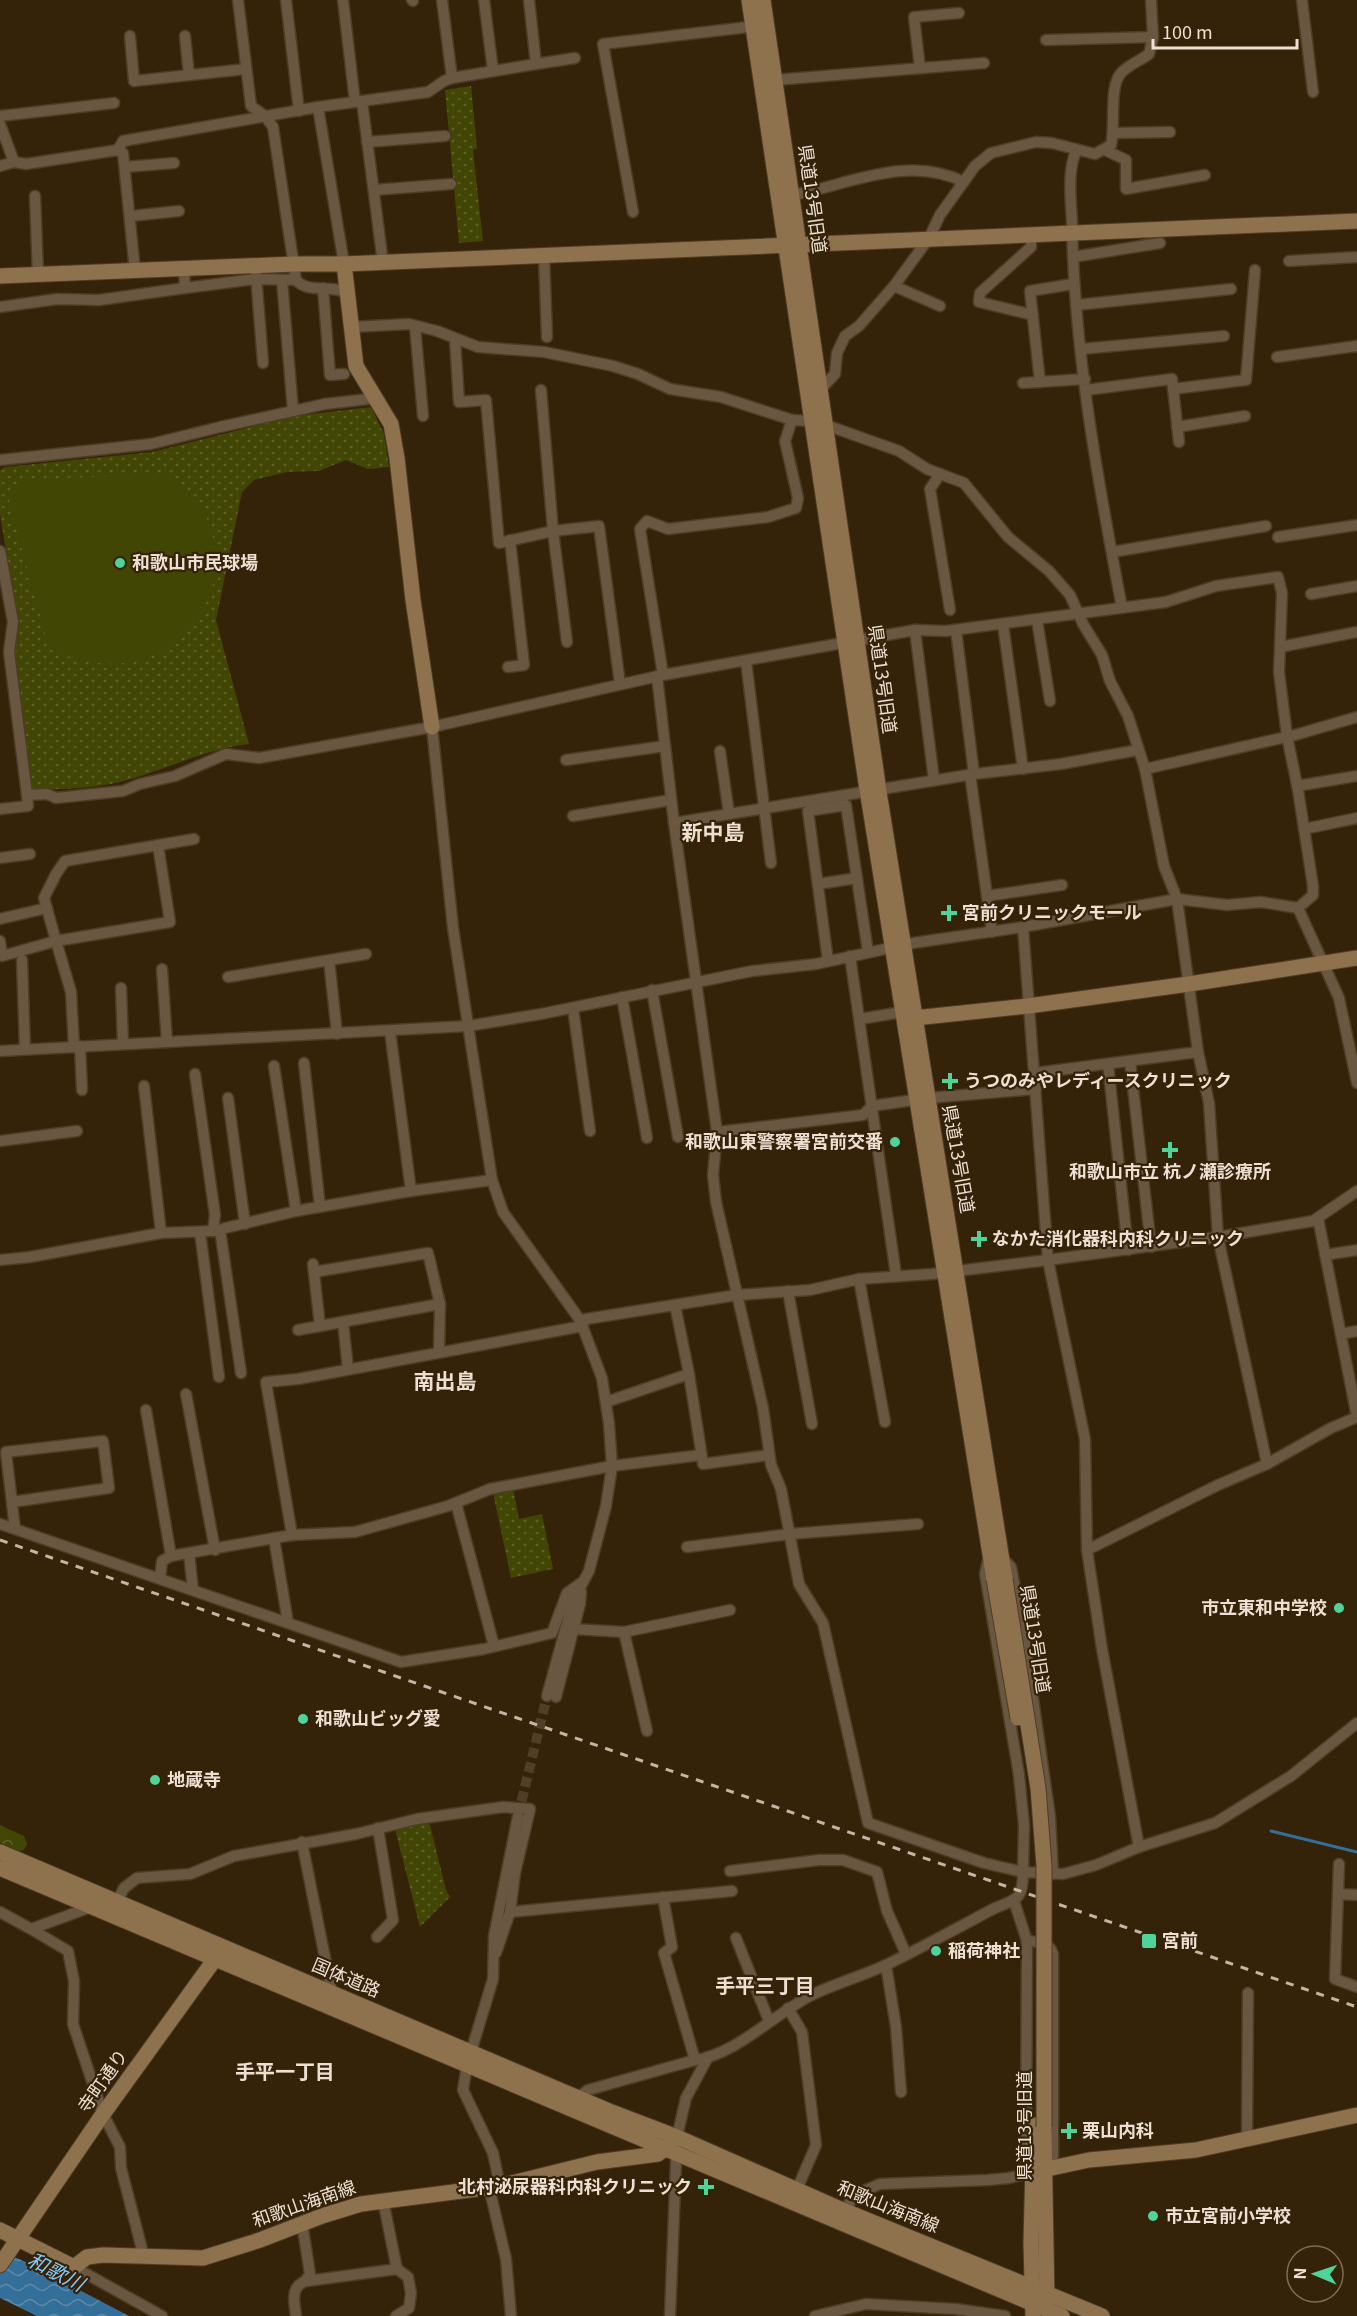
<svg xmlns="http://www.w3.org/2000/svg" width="1357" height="2316" viewBox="0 0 1357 2316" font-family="Georgia,'Noto Sans JP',serif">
<defs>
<pattern id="grass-dots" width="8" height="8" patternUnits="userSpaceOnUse" patternTransform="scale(1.5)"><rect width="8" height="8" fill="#424605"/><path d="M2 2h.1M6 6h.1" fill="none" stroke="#5e6029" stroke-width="1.8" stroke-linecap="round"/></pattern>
<pattern id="forest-crowns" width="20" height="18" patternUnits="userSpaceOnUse" patternTransform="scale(1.5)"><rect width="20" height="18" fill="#424605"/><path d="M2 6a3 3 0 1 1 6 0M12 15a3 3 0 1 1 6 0" fill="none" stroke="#5e6029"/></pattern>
<pattern id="water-waves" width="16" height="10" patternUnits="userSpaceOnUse" patternTransform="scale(1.5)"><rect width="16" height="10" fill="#346f9a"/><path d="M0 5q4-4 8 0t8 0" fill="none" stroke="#5c8aac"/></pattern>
</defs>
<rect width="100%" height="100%" fill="#342209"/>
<g fill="url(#grass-dots)">
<path d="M 471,86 L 477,148 L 473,150 L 483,241 L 459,243 L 445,90 Z"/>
<path d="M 371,407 L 384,434 L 389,467 L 368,469 L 346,460 L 319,471 L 287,472 L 254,480 L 242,492 L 216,620 L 249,744 C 205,749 163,771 120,782 C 92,789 60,789 31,790 L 14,656 L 16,609 L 0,515 L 0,470 L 5,467 L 152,452 L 294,416 Z"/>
<path d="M 513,1488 L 519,1519 L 542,1514 L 553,1569 L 511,1578 L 493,1493 Z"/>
<path d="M 426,1821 L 430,1825 L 446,1890 L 450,1897 L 420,1927 L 395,1829 Z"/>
</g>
<path fill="url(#forest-crowns)" d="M 0,1825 L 24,1836 L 27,1844 L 24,1850 L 19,1851 L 0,1843 Z"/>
<path fill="#424605" d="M 162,473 C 174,476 182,485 191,494 C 202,505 208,519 212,534 C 231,604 172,671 100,663 C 80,661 60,657 47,641 L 9,501 L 21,481 Z"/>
<path fill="url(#water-waves)" d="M 0,2251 L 26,2262 L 129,2316 L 37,2316 L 0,2298 Z"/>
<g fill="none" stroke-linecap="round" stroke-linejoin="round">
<path stroke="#346f9a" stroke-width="3" d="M 1271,1831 L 1357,1852"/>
<path stroke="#503e27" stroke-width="10" stroke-dasharray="10 5" stroke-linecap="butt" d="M 518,1816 L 547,1696"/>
<g stroke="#4e3d25" stroke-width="13">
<g id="street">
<path d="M 286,0 L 299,111"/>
<path d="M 343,0 L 355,102"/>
<path d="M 412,0 L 413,1"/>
<path d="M 442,0 L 452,78"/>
<path d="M 484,0 L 493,71"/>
<path d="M 529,0 L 536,64 L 575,58"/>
<path d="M 1302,0 L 1313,92"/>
<path d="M 130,36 L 134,81 L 246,69"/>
<path d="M 185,36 L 189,75"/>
<path d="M 1046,40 L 1153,37"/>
<path d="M 920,68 L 914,17 L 959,13"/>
<path d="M 775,80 L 984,63"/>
<path d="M 362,101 L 383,263"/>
<path d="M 318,107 L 344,264"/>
<path d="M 0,116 L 114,103"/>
<path d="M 0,124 L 14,162"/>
<path d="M 1114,133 L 1170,132"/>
<path d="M 367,142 L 445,136"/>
<path d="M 118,150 L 123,141 L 318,107 L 428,92 L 444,81 L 452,78 L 536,64"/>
<path d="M 1105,150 L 1126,160 L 1126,189 L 1205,175"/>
<path d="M 1076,151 C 1067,173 1071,200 1072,223 C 1074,352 1098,481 1122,608"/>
<path d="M 0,166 L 14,162 L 26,164 L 118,150 L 123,153 L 135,271"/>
<path d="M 125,167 L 174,163"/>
<path d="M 374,190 L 451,184"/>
<path d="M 792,195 C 849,185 907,154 964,182"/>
<path d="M 35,196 L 38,275"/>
<path d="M 633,212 L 603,44 L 757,26"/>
<path d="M 131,216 L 179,211"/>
<path d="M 1031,234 L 1031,247 L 980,293 L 979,302 L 1033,315"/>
<path d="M 544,256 L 547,337"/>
<path d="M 1073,257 L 1160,243"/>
<path d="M 1289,261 L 1357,257"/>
<path d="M 184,269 L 185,288 L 256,279 L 296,280 L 273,127 L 265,116 L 251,106 L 238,0"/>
<path d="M 256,275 L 263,363"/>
<path d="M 282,280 L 293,411"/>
<path d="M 296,280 C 308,294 332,284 347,293"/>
<path d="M 894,286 L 940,306"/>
<path d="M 323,288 L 330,375 L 344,374"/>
<path d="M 1076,305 L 1231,289"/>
<path d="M 0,307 L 57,299 L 99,300 L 185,288"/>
<path d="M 415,326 L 423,416"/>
<path d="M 352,327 L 409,324 L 437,331 L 478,347 L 544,352 L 613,366 L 638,374 L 670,389 L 721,397 L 792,420 L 811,421 L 826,425 L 899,451 L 927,469 L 964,483 L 1008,537 L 1049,571 L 1070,595 L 1083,624 L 1102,655 L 1110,681 L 1128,716 L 1145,769 L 1164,866 L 1177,899 L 1198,1052 L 1209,1103 L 1218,1237 L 1267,1464"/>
<path d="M 455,339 L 459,402 L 486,400 L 499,543 L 553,531 L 599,526 L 620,684"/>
<path d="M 1081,349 L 1224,336"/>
<path d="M 1277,357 L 1357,346"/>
<path d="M 1040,382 L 1030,291 L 1073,284"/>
<path d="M 1023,383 L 1085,379"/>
<path d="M 1173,389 L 1246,380 L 1255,270"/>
<path d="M 541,390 L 553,531 L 567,642"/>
<path d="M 820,390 L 835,374 L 837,353 L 845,336 L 859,326 L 894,286 L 929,238 L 940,215 L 975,166 L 991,153 L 1036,142 L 1052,143 L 1095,154 L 1111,145 C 1116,126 1108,85 1122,72 C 1129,65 1141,60 1149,54 L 1153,37 L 1151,0"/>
<path d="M 1086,390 L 1172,379 L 1179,442"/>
<path d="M 1177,427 L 1245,416"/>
<path d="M 0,460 L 151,444 L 220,427 L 325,404 L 377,398"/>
<path d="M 940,474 L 930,489 L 950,610"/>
<path d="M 1278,537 L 1357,525"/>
<path d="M 0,551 L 13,622 L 9,652 L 27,795"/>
<path d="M 1112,552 L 1266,526"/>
<path d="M 1311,594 L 1357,586"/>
<path d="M 1037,620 L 1050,701"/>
<path d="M 1003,624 L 1023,769"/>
<path d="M 915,630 L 934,780"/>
<path d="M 956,630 L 974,774"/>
<path d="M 1280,647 L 1357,632"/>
<path d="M 746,661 L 771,863"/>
<path d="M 508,667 L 524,665 L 510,540"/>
<path d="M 663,675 L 640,529 L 647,521 L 668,529 L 768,517 L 796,508 L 798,498 L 785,441 L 792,420"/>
<path d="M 657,676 L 674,823 L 717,1132 L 713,1175 L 716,1202 L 763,1408 L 771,1465 L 781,1489 L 799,1584 L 823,1623 L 868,1823 L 984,1863 L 1023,1872 L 1024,1825 L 1019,1775 L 985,1574 L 988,1561"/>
<path d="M 432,727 L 453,928 L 492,1180 L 503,1212 L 580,1320 L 602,1378 L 609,1424 L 612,1466 L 606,1506 L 589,1571 L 573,1601 L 547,1696"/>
<path d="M 720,751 L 729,814"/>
<path d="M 566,760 L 665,746"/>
<path d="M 1145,769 L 1295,735 L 1357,717"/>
<path d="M 970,774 L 992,932"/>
<path d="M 1297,786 L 1357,776"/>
<path d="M 0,809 L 28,806 L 27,795 L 47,794 L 56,798 L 123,791 L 140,784 L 175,776 L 226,754 L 259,758 L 432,727 L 663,675 L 915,630 L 946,631 L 1166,602 L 1216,586 L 1278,577 L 1282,593 L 1279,672 L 1287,736 L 1298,790 L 1313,886 L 1313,895 L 1298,908"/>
<path d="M 573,816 L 671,800"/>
<path d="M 674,823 L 974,774 L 1061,764 L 1138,750"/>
<path d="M 1304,829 L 1357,818"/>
<path d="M 0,858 L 30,854"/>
<path d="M 818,884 L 857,878"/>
<path d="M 987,896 L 1062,885"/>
<path d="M 0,919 L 47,908"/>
<path d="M 1023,927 L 1048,1260 L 1085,1439 L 1087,1550 L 1102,1649 L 1139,1847"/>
<path d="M 0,941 L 2,956 L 56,941 L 44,898 L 56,874 L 65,861 L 194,839"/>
<path d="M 850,956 L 896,1275"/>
<path d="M 22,960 L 25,1049"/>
<path d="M 329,960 L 337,1034"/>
<path d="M 828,961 L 808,811 L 846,805 L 868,952"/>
<path d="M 162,969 L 167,1042"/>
<path d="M 228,977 L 366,954"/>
<path d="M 121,988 L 123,1044"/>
<path d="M 652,990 L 678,1137"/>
<path d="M 622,997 L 647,1138"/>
<path d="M 573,1008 L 590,1131"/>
<path d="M 860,1019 L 902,1012"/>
<path d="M 390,1031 L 411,1191 L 492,1180"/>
<path d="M 80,1046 L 82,1090"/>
<path d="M 74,1047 L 71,992 L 56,941 L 170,922 L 158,845"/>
<path d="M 0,1051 L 468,1026 L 541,1014 L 752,971 L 816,964 L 913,943 L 1023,927 L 1177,899 L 1227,905 L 1261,902 L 1298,908 L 1339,998 L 1357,1083"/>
<path d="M 1130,1061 L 1151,1247"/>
<path d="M 304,1063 L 320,1207"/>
<path d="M 1108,1064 L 1128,1250"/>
<path d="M 274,1066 L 296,1211"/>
<path d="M 1035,1073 L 1198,1052"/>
<path d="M 195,1074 L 215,1215 L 213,1231"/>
<path d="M 144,1086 L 161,1233"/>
<path d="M 228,1098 L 245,1224"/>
<path d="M 717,1132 L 863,1115 L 872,1106 L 928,1098 L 1036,1089"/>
<path d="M 0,1141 L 77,1131"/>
<path d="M 1318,1218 L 1357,1417"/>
<path d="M 220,1230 L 241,1373"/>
<path d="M 200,1232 L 219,1377"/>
<path d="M 1325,1255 L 1357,1250"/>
<path d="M 0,1260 L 30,1257 L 161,1233 L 213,1231 L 296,1211 L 411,1191"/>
<path d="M 313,1264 L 320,1326"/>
<path d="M 314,1272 L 428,1253 L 440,1304 L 439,1351"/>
<path d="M 859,1279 L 885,1422"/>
<path d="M 788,1291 L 812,1424"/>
<path d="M 580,1320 L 737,1295 L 810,1290 L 859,1279 L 932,1274 L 1048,1260 L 1218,1237 L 1313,1221 L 1357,1191"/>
<path d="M 343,1322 L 348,1369"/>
<path d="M 298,1330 L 440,1304"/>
<path d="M 1341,1334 L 1357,1331"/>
<path d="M 689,1374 L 703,1464 L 769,1455"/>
<path d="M 186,1394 L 215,1550"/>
<path d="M 606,1402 L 689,1374 L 675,1305"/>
<path d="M 146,1410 L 171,1556 L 162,1561 L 160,1579"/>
<path d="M 12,1502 L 109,1488 L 103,1441 L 6,1452 L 15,1529"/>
<path d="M 456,1503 L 494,1646"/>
<path d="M 0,1524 L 401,1662 L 484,1649 L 552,1633 L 567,1593 L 581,1583"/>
<path d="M 292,1535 L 266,1382 L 298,1379 L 583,1326"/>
<path d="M 274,1538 L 288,1623"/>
<path d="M 687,1547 L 790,1534 L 918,1524"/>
<path d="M 1087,1550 L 1218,1485 L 1267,1464 L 1331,1428 L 1357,1417"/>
<path d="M 189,1553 L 193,1590"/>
<path d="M 171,1556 L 292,1535 L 355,1532 L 448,1506 L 490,1489 L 612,1466 L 701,1455"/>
<path d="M 1002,1558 L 1011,1567 L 1023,1629 L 1050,1817 L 1053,1874"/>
<path d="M 573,1629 L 624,1632 L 647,1731"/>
<path d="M 624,1632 L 730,1610"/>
<path d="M 556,1697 L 580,1604 L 581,1592"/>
<path d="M 302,1842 L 332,1993"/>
<path d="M 1339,1864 L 1335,1979 L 1357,1987"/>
<path d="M 730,1871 L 819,1860 L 843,1860 L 877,1872 L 887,1911 L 906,1954"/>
<path d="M 1338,1894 L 1357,1895"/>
<path d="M 117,1902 L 124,1888 L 137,1878 L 190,1874 L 234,1856 L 356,1834 L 417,1819 L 503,1807 L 530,1809 L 515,1873 L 510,1912"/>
<path d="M 0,1912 L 31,1929 L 91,1907 L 92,1904"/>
<path d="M 31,1929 L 68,1951 L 74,1981 L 73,2024 L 103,2114 L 120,2147 L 121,2168 L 144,2257"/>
<path d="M 377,1937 L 393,1920 L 378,1828"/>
<path d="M 736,1938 L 769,2021"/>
<path d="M 1027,1941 C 1040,1942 1048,1941 1053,1954 L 1053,2156 L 1045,2168"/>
<path d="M 496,1953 L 510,1912 L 732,1891"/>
<path d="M 886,1965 L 896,2027 L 901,2092"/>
<path d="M 788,2008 L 802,2032 L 816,2145 L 795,2194"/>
<path d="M 695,2060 C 736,2055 776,2012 814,1994 C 837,1983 862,1976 886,1965 C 923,1947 959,1927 995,1908 C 1018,1899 1023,1899 1023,1872 L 1063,1874 L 1096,1865 L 1139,1847 L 1215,1823 L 1291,1776 L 1357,1723"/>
<path d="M 578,2098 L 588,2090 L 695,2060 L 664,1953 L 672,1947 L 663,1897"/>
<path d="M 1247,2139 L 1248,1993"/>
<path d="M 500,2186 L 493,2153 L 463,2090 L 467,2065 L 493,1979 L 494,1936 L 518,1816"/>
<path d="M 489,2187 L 506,2259 L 511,2316"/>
<path d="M 842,2216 L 854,2195 L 880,2184 L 988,2180 L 1009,2178 L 1033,2172 L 1026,2161 L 1027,1941 L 1014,1901"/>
<path d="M 74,2267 L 162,2316"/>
<path d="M 307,2281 L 397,2269 L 383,2200"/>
<path d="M 296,2316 C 295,2306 291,2293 299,2285 C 305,2281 307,2280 310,2274 L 302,2223"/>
<path d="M 396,2316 L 409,2308 L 411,2293 L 408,2277 L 397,2269"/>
<path d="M 670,2316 L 677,2137 L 686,2098 L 707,2059"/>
<path d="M 815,2316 L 866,2304 L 956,2309 L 1005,2316"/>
</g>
</g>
<g stroke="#4e3d25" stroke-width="17">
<g id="secondary">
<path d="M 749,0 L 866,783 L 994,1579"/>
<path d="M 763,0 L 880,798 L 1005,1579"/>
<path d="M 344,264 L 356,366 L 391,424 L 397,458 L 413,600 L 432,727"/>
<path d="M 0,276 L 294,264 L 344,264 L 1357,221"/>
<path d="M 905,1019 L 1028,1006 L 1189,984 L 1357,958"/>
<path d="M 0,1852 L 609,2111 L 677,2137 L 845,2211 L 1102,2316"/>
<path d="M 0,1868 L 1062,2316"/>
<path d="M 1044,2133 L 1047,2301"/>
<path d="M 1033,2172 L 1089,2160 L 1196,2150 L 1357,2115"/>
<path d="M 0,2230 L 74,2267 L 87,2257 L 103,2255 L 203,2258 L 260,2240 L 322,2216 L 361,2204 L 500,2186 L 597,2162 L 658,2154 L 669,2146"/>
<path d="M 0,2265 L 103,2114 L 220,1952"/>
<path d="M 1033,2316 L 1031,2243 L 1034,2125"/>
</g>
</g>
<use href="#street" stroke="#695741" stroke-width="10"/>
<use href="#secondary" stroke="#8e724e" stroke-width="15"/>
<path stroke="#c4b6a6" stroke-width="3" stroke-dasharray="8 8" stroke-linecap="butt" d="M 0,1540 L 1357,2007"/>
<g stroke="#4e3d25" stroke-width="17" stroke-linecap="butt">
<g id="secondary-bridge">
<path d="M 994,1579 L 1018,1718"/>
<path d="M 1005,1579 L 1038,1788 L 1044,1866 L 1044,2127"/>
</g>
</g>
<use href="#secondary-bridge" stroke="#8e724e" stroke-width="15"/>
</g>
<g fill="#50d398" stroke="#342209" stroke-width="2">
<circle cx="120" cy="563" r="6"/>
<path d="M946 904h6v6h6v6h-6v6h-6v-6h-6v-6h6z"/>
<path d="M947 1072h6v6h6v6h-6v6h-6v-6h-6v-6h6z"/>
<circle cx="895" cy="1142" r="6"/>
<path d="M1167 1141h6v6h6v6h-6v6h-6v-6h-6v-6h6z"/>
<path d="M976 1230h6v6h6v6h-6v6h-6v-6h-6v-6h6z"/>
<circle cx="1339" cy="1608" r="6"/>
<circle cx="303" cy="1719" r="6"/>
<circle cx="155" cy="1780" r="6"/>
<rect x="1141" y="1933" width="16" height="16" rx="3"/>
<circle cx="936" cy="1951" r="6"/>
<path d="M1066 2122h6v6h6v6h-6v6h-6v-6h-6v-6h6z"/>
<path d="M703 2178h6v6h6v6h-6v6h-6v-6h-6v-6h6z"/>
<circle cx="1153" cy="2216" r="6"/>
</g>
<g text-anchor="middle" stroke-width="4.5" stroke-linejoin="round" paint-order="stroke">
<g font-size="18" fill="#ede0d2" stroke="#342209">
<text transform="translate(812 199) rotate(82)" y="6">県道13号旧道</text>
<text transform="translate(882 679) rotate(82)" y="6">県道13号旧道</text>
<text transform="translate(958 1159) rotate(80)" y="6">県道13号旧道</text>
<text transform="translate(1035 1639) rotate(81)" y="6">県道13号旧道</text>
<text transform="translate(346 1978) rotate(23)" y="6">国体道路</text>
<text transform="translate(103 2081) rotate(-55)" y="6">寺町通り</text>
<text transform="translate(1025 2126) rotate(-90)" y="6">県道13号旧道</text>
<text transform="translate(304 2204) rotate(-19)" y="6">和歌山海南線</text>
<text transform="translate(888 2207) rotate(22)" y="6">和歌山海南線</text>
</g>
<g font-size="18" font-weight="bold" fill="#ede0d2" stroke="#342209" text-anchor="start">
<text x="132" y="569">和歌山市民球場</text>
<text x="962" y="919">宮前クリニックモール</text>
<text x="964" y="1087">うつのみやレディースクリニック</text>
<text x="883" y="1148" text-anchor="end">和歌山東警察署宮前交番</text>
<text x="1170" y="1178" text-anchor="middle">和歌山市立 杭ノ瀬診療所</text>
<text x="992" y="1245">なかた消化器科内科クリニック</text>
<text x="1327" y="1614" text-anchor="end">市立東和中学校</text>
<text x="315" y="1725">和歌山ビッグ愛</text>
<text x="167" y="1786">地蔵寺</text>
<text x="1162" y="1947">宮前</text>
<text x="948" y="1957">稲荷神社</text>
<text x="1082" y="2137">栗山内科</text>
<text x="692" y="2193" text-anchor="end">北村泌尿器科内科クリニック</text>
<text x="1165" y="2222">市立宮前小学校</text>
</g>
<g font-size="20" font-weight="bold" fill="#ede0d2" stroke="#342209">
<text x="765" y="1993">手平三丁目</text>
<text x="285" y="2079">手平一丁目</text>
</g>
<g font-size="20" font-style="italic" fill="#88c8fb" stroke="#342209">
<text transform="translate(56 2272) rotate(27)" y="7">和歌川</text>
</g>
<g font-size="21" font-weight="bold" fill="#ede0d2" stroke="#342209">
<text x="713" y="840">新中島</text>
<text x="445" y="1389">南出島</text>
</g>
</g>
<g transform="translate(1315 2274) rotate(272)"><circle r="28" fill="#342209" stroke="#7e6e59" stroke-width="1.5"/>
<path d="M0-4.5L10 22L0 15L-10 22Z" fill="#50d398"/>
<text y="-9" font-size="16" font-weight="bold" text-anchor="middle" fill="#ede0d2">N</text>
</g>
<path d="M1153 39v9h144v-9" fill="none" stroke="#ede0d2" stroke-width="3"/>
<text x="1162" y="39" font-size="18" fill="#ede0d2" stroke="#342209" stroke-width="4.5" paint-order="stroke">100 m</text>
</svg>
